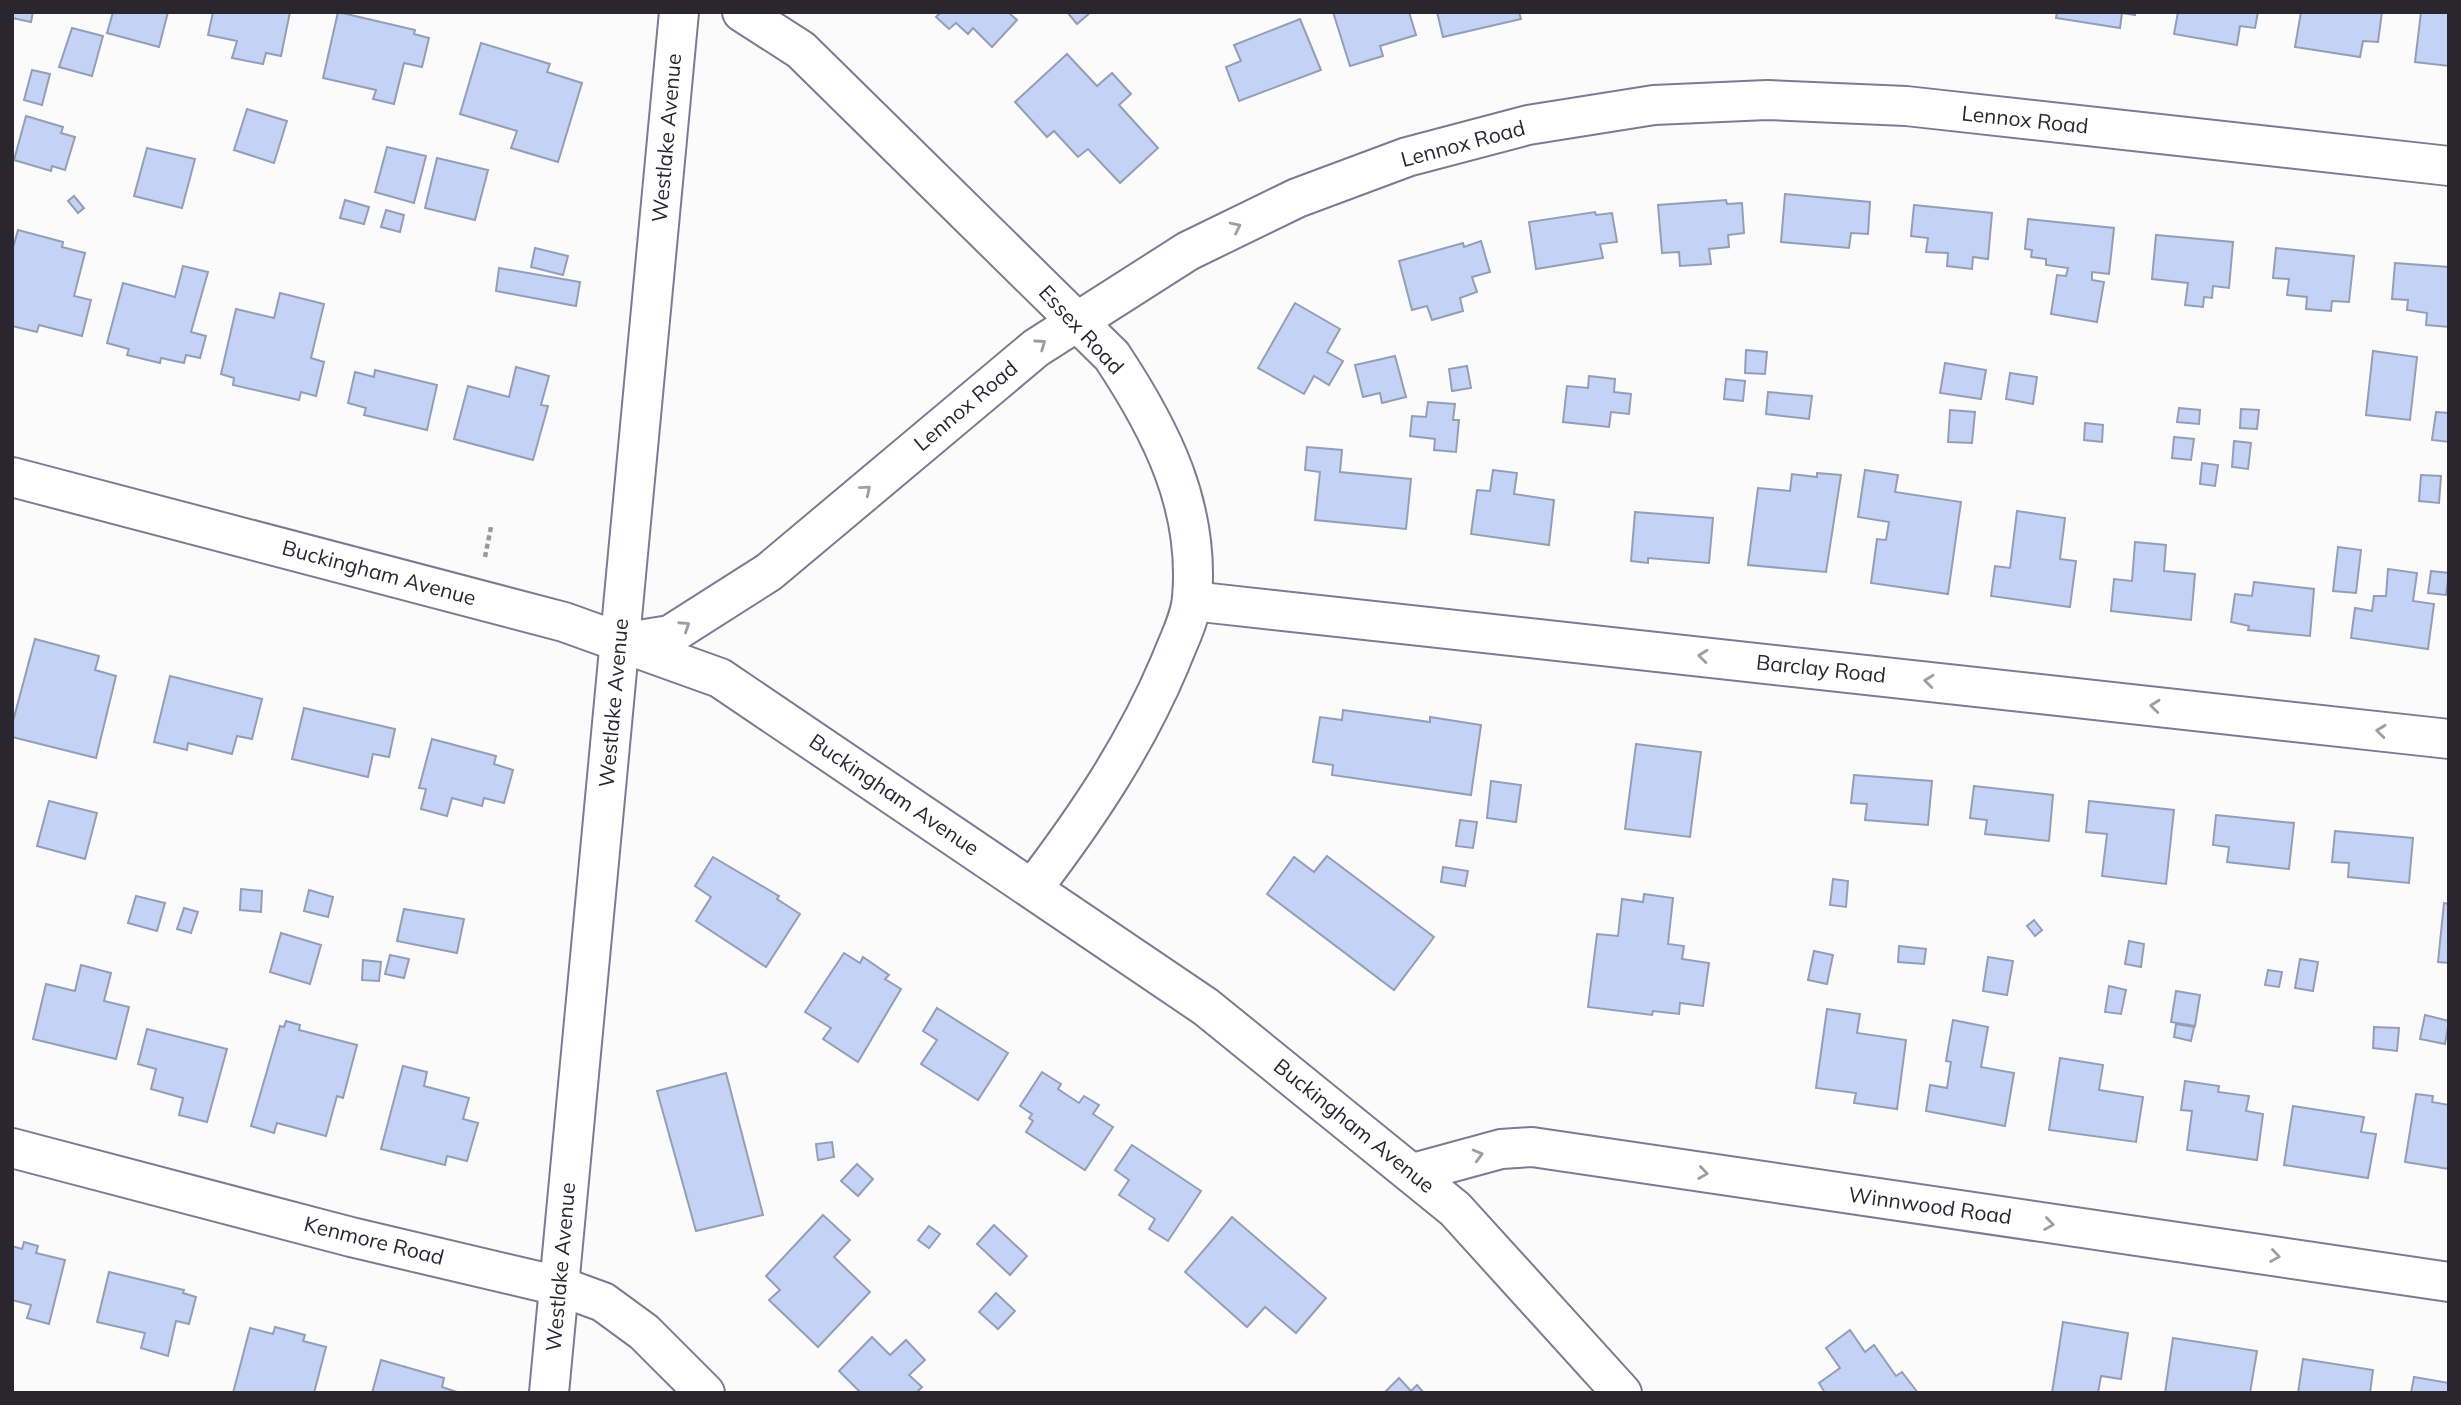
<svg xmlns="http://www.w3.org/2000/svg" width="2461" height="1405" viewBox="0 0 2461 1405" font-family="Mulish,sans-serif">
<rect width="100%" height="100%" fill="#fbfbfb"/>
<g fill="#c3d2f5" stroke="#949eb7" stroke-width="2">
<path d="M 12,12 L 33,12 L 31,22 L 12,18 Z"/>
<path d="M 113,12 L 168,12 L 159,47 L 107,33 Z"/>
<path d="M 213,12 L 290,12 L 281,56 L 266,53 L 263,64 L 232,58 L 237,41 L 208,35 Z"/>
<path d="M 338,12 L 415,30 L 414,34 L 429,38 L 422,67 L 404,63 L 394,104 L 373,99 L 376,90 L 323,78 Z"/>
<path d="M 941,12 L 1008,12 L 1017,20 L 992,47 L 973,28 L 968,34 L 956,23 L 949,29 L 936,17 Z"/>
<path d="M 1067,12 L 1091,12 L 1077,24 Z"/>
<path d="M 1333,12 L 1409,12 L 1416,35 L 1380,46 L 1383,56 L 1350,66 Z"/>
<path d="M 1437,12 L 1519,12 L 1521,19 L 1443,37 Z"/>
<path d="M 2057,12 L 2135,12 L 2135,15 L 2122,13 L 2120,28 L 2056,18 Z"/>
<path d="M 2178,12 L 2258,12 L 2255,28 L 2240,26 L 2237,45 L 2174,34 Z"/>
<path d="M 2301,12 L 2382,12 L 2378,42 L 2363,41 L 2360,57 L 2295,47 Z"/>
<path d="M 2421,12 L 2449,13 L 2449,66 L 2415,62 Z"/>
<path d="M 1300,19 L 1321,70 L 1239,101 L 1226,67 L 1241,61 L 1234,45 Z"/>
<path d="M 72,28 L 103,36 L 92,76 L 59,67 Z"/>
<path d="M 481,43 L 550,64 L 547,72 L 582,83 L 558,162 L 511,148 L 517,131 L 460,114 Z"/>
<path d="M 1067,54 L 1097,86 L 1112,73 L 1131,94 L 1119,105 L 1158,148 L 1120,183 L 1088,149 L 1078,157 L 1054,131 L 1047,137 L 1015,102 Z"/>
<path d="M 32,70 L 50,74 L 42,105 L 24,100 Z"/>
<path d="M 247,109 L 287,121 L 274,163 L 234,150 Z"/>
<path d="M 26,116 L 63,127 L 61,133 L 75,137 L 65,170 L 52,166 L 51,171 L 14,160 Z"/>
<path d="M 387,147 L 426,156 L 414,203 L 375,192 Z"/>
<path d="M 147,148 L 195,159 L 182,208 L 134,196 Z"/>
<path d="M 437,158 L 488,170 L 475,220 L 425,208 Z"/>
<path d="M 1785,194 L 1870,202 L 1868,234 L 1851,233 L 1849,248 L 1781,242 Z"/>
<path d="M 74,196 L 84,208 L 78,213 L 68,201 Z"/>
<path d="M 345,200 L 369,207 L 364,224 L 340,218 Z"/>
<path d="M 1726,200 L 1727,204 L 1742,203 L 1744,233 L 1728,235 L 1729,247 L 1709,249 L 1711,264 L 1680,266 L 1679,252 L 1662,253 L 1658,205 Z"/>
<path d="M 1914,205 L 1992,213 L 1988,259 L 1973,257 L 1972,269 L 1947,266 L 1948,253 L 1926,252 L 1928,238 L 1911,236 Z"/>
<path d="M 386,210 L 404,215 L 400,232 L 381,227 Z"/>
<path d="M 1595,212 L 1596,215 L 1612,213 L 1617,242 L 1600,244 L 1603,258 L 1536,269 L 1529,222 Z"/>
<path d="M 2028,219 L 2114,228 L 2109,274 L 2092,272 L 2092,280 L 2104,282 L 2097,322 L 2051,314 L 2057,275 L 2066,276 L 2068,268 L 2046,265 L 2046,259 L 2031,257 L 2032,250 L 2025,249 Z"/>
<path d="M 18,230 L 63,242 L 62,247 L 85,253 L 74,296 L 91,300 L 82,336 L 39,325 L 37,332 L 12,326 L 12,251 Z"/>
<path d="M 2156,235 L 2233,242 L 2229,288 L 2213,286 L 2212,298 L 2204,297 L 2203,307 L 2185,305 L 2188,283 L 2152,279 Z"/>
<path d="M 1481,241 L 1490,272 L 1472,277 L 1477,292 L 1460,298 L 1463,311 L 1432,320 L 1427,306 L 1412,310 L 1399,261 L 1463,243 L 1464,247 Z"/>
<path d="M 535,248 L 568,256 L 563,275 L 531,267 Z"/>
<path d="M 2276,248 L 2354,256 L 2349,302 L 2332,301 L 2331,311 L 2306,309 L 2307,297 L 2287,295 L 2289,279 L 2273,278 Z"/>
<path d="M 2395,263 L 2449,267 L 2449,327 L 2426,325 L 2427,313 L 2407,310 L 2408,300 L 2392,299 Z"/>
<path d="M 183,266 L 208,272 L 191,332 L 206,336 L 200,358 L 186,355 L 184,363 L 161,358 L 160,363 L 127,355 L 129,349 L 107,343 L 123,283 L 175,297 Z"/>
<path d="M 499,268 L 580,282 L 576,306 L 496,291 Z"/>
<path d="M 280,293 L 324,304 L 311,358 L 324,362 L 316,396 L 301,392 L 299,400 L 233,385 L 234,378 L 221,374 L 236,309 L 274,318 Z"/>
<path d="M 1295,303 L 1340,329 L 1327,352 L 1343,361 L 1329,385 L 1314,376 L 1304,394 L 1258,368 Z"/>
<path d="M 1746,350 L 1767,352 L 1765,374 L 1745,373 Z"/>
<path d="M 2373,351 L 2417,357 L 2410,420 L 2366,415 Z"/>
<path d="M 1395,356 L 1406,397 L 1382,403 L 1380,393 L 1363,397 L 1355,365 Z"/>
<path d="M 1945,363 L 1986,370 L 1981,399 L 1940,393 Z"/>
<path d="M 1467,366 L 1471,388 L 1452,391 L 1449,369 Z"/>
<path d="M 516,367 L 549,376 L 541,405 L 548,406 L 533,460 L 454,439 L 468,386 L 509,397 Z"/>
<path d="M 375,370 L 437,385 L 427,430 L 364,415 L 366,408 L 348,403 L 355,372 L 374,377 Z"/>
<path d="M 2010,373 L 2037,377 L 2033,404 L 2006,399 Z"/>
<path d="M 1589,376 L 1615,379 L 1614,392 L 1631,394 L 1629,414 L 1611,412 L 1609,427 L 1563,422 L 1567,386 L 1588,388 Z"/>
<path d="M 1726,379 L 1745,381 L 1743,401 L 1724,399 Z"/>
<path d="M 1768,392 L 1812,396 L 1809,419 L 1766,414 Z"/>
<path d="M 1428,402 L 1455,404 L 1453,420 L 1459,420 L 1456,452 L 1434,450 L 1435,439 L 1410,436 L 1412,416 L 1426,417 Z"/>
<path d="M 2179,408 L 2200,410 L 2199,424 L 2177,422 Z"/>
<path d="M 2241,409 L 2259,410 L 2257,429 L 2240,428 Z"/>
<path d="M 1950,410 L 1975,412 L 1972,443 L 1948,442 Z"/>
<path d="M 2436,412 L 2449,413 L 2449,442 L 2432,440 Z"/>
<path d="M 2085,423 L 2103,425 L 2102,442 L 2084,440 Z"/>
<path d="M 2174,437 L 2194,439 L 2191,460 L 2172,458 Z"/>
<path d="M 2234,441 L 2251,443 L 2248,469 L 2232,467 Z"/>
<path d="M 1307,447 L 1342,450 L 1340,472 L 1411,479 L 1406,529 L 1315,520 L 1320,472 L 1305,470 Z"/>
<path d="M 2202,463 L 2218,465 L 2215,486 L 2200,484 Z"/>
<path d="M 1493,470 L 1517,473 L 1514,494 L 1554,500 L 1549,545 L 1471,534 L 1477,490 L 1490,491 Z"/>
<path d="M 1865,470 L 1898,475 L 1895,492 L 1961,502 L 1948,594 L 1871,583 L 1877,539 L 1886,540 L 1889,522 L 1858,517 Z"/>
<path d="M 1817,473 L 1841,475 L 1826,572 L 1748,565 L 1758,488 L 1790,491 L 1792,474 L 1817,477 Z"/>
<path d="M 2421,475 L 2441,476 L 2439,503 L 2419,501 Z"/>
<path d="M 2017,511 L 2065,518 L 2060,559 L 2076,561 L 2070,607 L 1991,596 L 1995,566 L 2010,568 Z"/>
<path d="M 1635,512 L 1713,518 L 1709,563 L 1648,558 L 1648,563 L 1631,561 Z"/>
<path d="M 2135,542 L 2166,545 L 2164,571 L 2195,574 L 2191,620 L 2111,611 L 2114,579 L 2132,581 Z"/>
<path d="M 2338,547 L 2361,550 L 2356,593 L 2333,591 Z"/>
<path d="M 2388,569 L 2417,573 L 2413,601 L 2434,604 L 2428,649 L 2351,638 L 2355,608 L 2372,611 L 2374,596 L 2386,596 Z"/>
<path d="M 2431,571 L 2449,573 L 2446,595 L 2428,593 Z"/>
<path d="M 2254,582 L 2314,589 L 2310,636 L 2248,630 L 2249,626 L 2231,622 L 2235,594 L 2252,596 Z"/>
<path d="M 35,639 L 99,656 L 95,670 L 116,676 L 96,758 L 12,737 L 12,725 Z"/>
<path d="M 170,676 L 262,699 L 252,739 L 237,736 L 232,754 L 188,743 L 187,750 L 154,742 Z"/>
<path d="M 304,708 L 395,729 L 389,757 L 373,754 L 368,777 L 292,759 Z"/>
<path d="M 1343,710 L 1430,722 L 1430,717 L 1481,725 L 1471,795 L 1332,775 L 1333,765 L 1313,762 L 1320,717 L 1342,720 Z"/>
<path d="M 432,739 L 496,756 L 494,764 L 513,770 L 504,803 L 484,798 L 482,806 L 452,798 L 447,816 L 421,809 L 426,789 L 419,788 Z"/>
<path d="M 1636,744 L 1701,752 L 1690,837 L 1625,829 Z"/>
<path d="M 1854,775 L 1932,781 L 1928,825 L 1865,820 L 1867,804 L 1851,803 Z"/>
<path d="M 1491,781 L 1521,785 L 1516,822 L 1487,818 Z"/>
<path d="M 1974,786 L 2053,795 L 2049,841 L 1985,834 L 1987,820 L 1970,818 Z"/>
<path d="M 49,801 L 97,813 L 85,859 L 37,846 Z"/>
<path d="M 2089,801 L 2174,810 L 2166,884 L 2102,876 L 2107,834 L 2086,832 Z"/>
<path d="M 2216,815 L 2294,823 L 2289,869 L 2227,862 L 2229,847 L 2213,845 Z"/>
<path d="M 1460,820 L 1477,822 L 1473,848 L 1456,846 Z"/>
<path d="M 2335,831 L 2413,838 L 2409,883 L 2348,877 L 2349,863 L 2332,862 Z"/>
<path d="M 1327,856 L 1434,937 L 1394,990 L 1267,894 L 1294,857 L 1314,872 Z"/>
<path d="M 713,857 L 779,896 L 777,899 L 800,914 L 766,967 L 696,921 L 711,897 L 695,886 Z"/>
<path d="M 1443,867 L 1468,871 L 1465,886 L 1441,882 Z"/>
<path d="M 1833,879 L 1848,881 L 1846,907 L 1830,905 Z"/>
<path d="M 241,889 L 262,891 L 261,912 L 240,910 Z"/>
<path d="M 309,890 L 333,897 L 328,917 L 304,911 Z"/>
<path d="M 1644,894 L 1673,898 L 1668,944 L 1684,946 L 1682,959 L 1709,963 L 1703,1006 L 1680,1003 L 1679,1014 L 1653,1011 L 1652,1015 L 1588,1007 L 1597,934 L 1618,936 L 1622,899 L 1643,902 Z"/>
<path d="M 136,896 L 165,903 L 157,931 L 128,923 Z"/>
<path d="M 2444,903 L 2449,904 L 2449,963 L 2438,962 Z"/>
<path d="M 184,908 L 198,912 L 191,933 L 177,929 Z"/>
<path d="M 404,909 L 464,919 L 457,953 L 397,941 Z"/>
<path d="M 2034,920 L 2042,930 L 2035,936 L 2027,926 Z"/>
<path d="M 281,933 L 321,945 L 310,984 L 270,972 Z"/>
<path d="M 2129,941 L 2144,944 L 2141,967 L 2125,964 Z"/>
<path d="M 1899,946 L 1926,949 L 1924,964 L 1898,962 Z"/>
<path d="M 1814,951 L 1833,955 L 1827,984 L 1808,980 Z"/>
<path d="M 844,953 L 860,963 L 863,957 L 889,975 L 885,979 L 901,989 L 858,1062 L 823,1039 L 831,1028 L 805,1012 Z"/>
<path d="M 390,955 L 409,959 L 404,978 L 385,974 Z"/>
<path d="M 1988,957 L 2013,961 L 2007,995 L 1983,991 Z"/>
<path d="M 2300,959 L 2318,962 L 2313,991 L 2295,988 Z"/>
<path d="M 363,960 L 381,962 L 379,981 L 362,980 Z"/>
<path d="M 81,965 L 111,973 L 104,1001 L 129,1007 L 116,1059 L 33,1039 L 46,984 L 75,991 Z"/>
<path d="M 2268,970 L 2282,972 L 2279,987 L 2265,985 Z"/>
<path d="M 2109,986 L 2126,990 L 2121,1014 L 2105,1012 Z"/>
<path d="M 2176,991 L 2200,995 L 2195,1026 L 2171,1022 Z"/>
<path d="M 937,1008 L 1008,1053 L 978,1100 L 921,1064 L 937,1040 L 923,1031 Z"/>
<path d="M 1827,1009 L 1860,1014 L 1857,1033 L 1906,1040 L 1897,1109 L 1854,1103 L 1856,1093 L 1816,1088 Z"/>
<path d="M 2425,1015 L 2449,1021 L 2445,1044 L 2420,1039 Z"/>
<path d="M 1953,1020 L 1988,1027 L 1981,1067 L 2014,1073 L 2005,1126 L 1926,1111 L 1930,1085 L 1947,1088 L 1951,1062 L 1946,1061 Z"/>
<path d="M 286,1021 L 300,1025 L 299,1030 L 357,1045 L 343,1098 L 337,1096 L 326,1136 L 277,1123 L 274,1133 L 251,1126 L 280,1026 L 284,1027 Z"/>
<path d="M 2176,1024 L 2194,1027 L 2191,1041 L 2174,1037 Z"/>
<path d="M 2374,1027 L 2399,1028 L 2397,1051 L 2373,1048 Z"/>
<path d="M 147,1029 L 227,1049 L 207,1122 L 179,1115 L 183,1098 L 151,1089 L 156,1069 L 138,1064 Z"/>
<path d="M 2060,1058 L 2103,1065 L 2099,1090 L 2143,1097 L 2136,1142 L 2049,1130 Z"/>
<path d="M 403,1066 L 427,1072 L 424,1086 L 469,1098 L 463,1119 L 478,1123 L 467,1161 L 447,1156 L 445,1165 L 381,1149 Z"/>
<path d="M 1042,1072 L 1061,1084 L 1058,1089 L 1079,1103 L 1084,1096 L 1099,1105 L 1093,1114 L 1113,1127 L 1085,1170 L 1026,1132 L 1033,1121 L 1029,1118 L 1032,1114 L 1020,1106 Z"/>
<path d="M 726,1073 L 763,1215 L 696,1231 L 657,1091 Z"/>
<path d="M 2185,1081 L 2219,1086 L 2218,1092 L 2249,1096 L 2246,1111 L 2263,1114 L 2257,1160 L 2187,1150 L 2192,1111 L 2181,1110 Z"/>
<path d="M 2416,1094 L 2433,1096 L 2432,1102 L 2449,1105 L 2449,1169 L 2405,1162 Z"/>
<path d="M 2293,1106 L 2364,1117 L 2361,1132 L 2376,1134 L 2368,1178 L 2284,1165 Z"/>
<path d="M 832,1142 L 834,1157 L 818,1160 L 816,1144 Z"/>
<path d="M 1132,1145 L 1201,1191 L 1168,1241 L 1149,1229 L 1155,1219 L 1119,1195 L 1129,1180 L 1115,1170 Z"/>
<path d="M 857,1164 L 873,1179 L 858,1196 L 841,1181 Z"/>
<path d="M 823,1215 L 850,1240 L 834,1257 L 870,1292 L 818,1347 L 769,1300 L 780,1290 L 766,1276 Z"/>
<path d="M 1232,1217 L 1326,1298 L 1296,1333 L 1265,1307 L 1247,1327 L 1185,1272 Z"/>
<path d="M 994,1225 L 1027,1256 L 1010,1275 L 977,1244 Z"/>
<path d="M 929,1226 L 940,1234 L 929,1248 L 918,1240 Z"/>
<path d="M 24,1242 L 38,1246 L 36,1253 L 65,1260 L 49,1324 L 27,1318 L 31,1305 L 12,1300 L 12,1246 L 22,1249 Z"/>
<path d="M 109,1272 L 184,1290 L 183,1293 L 196,1297 L 189,1324 L 176,1321 L 168,1356 L 141,1348 L 145,1333 L 97,1322 Z"/>
<path d="M 996,1293 L 1015,1311 L 998,1329 L 979,1312 Z"/>
<path d="M 2063,1322 L 2128,1333 L 2121,1379 L 2101,1376 L 2098,1393 L 2052,1393 Z"/>
<path d="M 275,1327 L 305,1335 L 303,1341 L 326,1347 L 314,1393 L 233,1393 L 250,1328 L 273,1334 Z"/>
<path d="M 1850,1330 L 1865,1352 L 1874,1345 L 1896,1376 L 1902,1372 L 1918,1393 L 1825,1393 L 1819,1383 L 1840,1368 L 1826,1348 Z"/>
<path d="M 872,1337 L 890,1355 L 906,1340 L 925,1360 L 909,1375 L 922,1387 L 916,1393 L 861,1393 L 839,1371 Z"/>
<path d="M 2173,1338 L 2257,1351 L 2250,1393 L 2165,1393 Z"/>
<path d="M 2303,1359 L 2373,1370 L 2370,1393 L 2298,1393 Z"/>
<path d="M 381,1360 L 444,1378 L 442,1387 L 460,1393 L 372,1393 Z"/>
<path d="M 2414,1377 L 2449,1383 L 2449,1393 L 2411,1393 Z"/>
<path d="M 1399,1378 L 1411,1391 L 1417,1385 L 1424,1393 L 1384,1393 Z"/>
</g>
<g fill="none" stroke-linecap="round" stroke-linejoin="round">
<g stroke="#817891" stroke-width="42">
<g id="minor">
<path d="M 742,12 L 801,50 L 1112,356 C 1161,430 1200,506 1192,598 C 1190,620 1178,642 1170,663 C 1135,746 1087,817 1033,888"/>
<path d="M 12,477 L 564,622 L 720,678 L 1206,1007 L 1455,1209 L 1622,1393"/>
<path d="M 1192,601 L 2449,739"/>
<path d="M 620,643 L 670,635 L 769,572 L 1036,348 L 1188,251 L 1297,198 L 1407,157 L 1528,125 L 1654,105 L 1767,100 L 1906,106 L 2449,166"/>
<path d="M 12,1148 L 351,1237 L 559,1286 L 603,1302 L 644,1332 L 705,1393"/>
<path d="M 1413,1173 L 1501,1149 L 1532,1147 L 2449,1282"/>
<path d="M 549,1393 L 679,12"/>
</g>
</g>
<path stroke="#9a999e" stroke-width="4.5" stroke-dasharray="5 3.5" stroke-linecap="butt" d="M 485,557 L 491,527"/>
<use href="#minor" stroke="#fff" stroke-width="38"/>
</g>
<defs><path id="oneway-chevron" d="M-2-3.5L2.5 0L-2 3.5" fill="none" stroke-width="1.6" stroke-linecap="round" stroke-linejoin="round" transform="scale(1.75)"/></defs>
<g stroke="#9f9da2">
<use href="#oneway-chevron" transform="translate(1236 227) rotate(-26)"/>
<use href="#oneway-chevron" transform="translate(1041 344) rotate(-35)"/>
<use href="#oneway-chevron" transform="translate(866 490) rotate(-40)"/>
<use href="#oneway-chevron" transform="translate(685 626) rotate(-33)"/>
<use href="#oneway-chevron" transform="translate(1703 656) rotate(-174)"/>
<use href="#oneway-chevron" transform="translate(1929 681) rotate(-174)"/>
<use href="#oneway-chevron" transform="translate(2155 706) rotate(-174)"/>
<use href="#oneway-chevron" transform="translate(2381 731) rotate(-174)"/>
<use href="#oneway-chevron" transform="translate(1478 1155) rotate(-15)"/>
<use href="#oneway-chevron" transform="translate(1703 1173) rotate(8)"/>
<use href="#oneway-chevron" transform="translate(2049 1224) rotate(8)"/>
<use href="#oneway-chevron" transform="translate(2275 1256) rotate(8)"/>
</g>
<g text-anchor="middle" stroke-width="7" stroke-linejoin="round" paint-order="stroke">
<g font-size="21" fill="#292630" stroke="#fff">
<text transform="translate(2025 120) rotate(6)" y="7">Lennox Road</text>
<text transform="translate(667 138) rotate(-85)" y="7">Westlake Avenue</text>
<text transform="translate(1463 144) rotate(-15)" y="7">Lennox Road</text>
<text transform="translate(1081 330) rotate(47)" y="7">Essex Road</text>
<text transform="translate(966 406) rotate(-40)" y="7">Lennox Road</text>
<text transform="translate(379 573) rotate(15)" y="7">Buckingham Avenue</text>
<text transform="translate(1821 669) rotate(6)" y="7">Barclay Road</text>
<text transform="translate(614 703) rotate(-85)" y="7">Westlake Avenue</text>
<text transform="translate(894 795) rotate(34)" y="7">Buckingham Avenue</text>
<text transform="translate(1354 1126) rotate(39)" y="7">Buckingham Avenue</text>
<text transform="translate(1930 1206) rotate(8)" y="7">Winnwood Road</text>
<text transform="translate(374 1241) rotate(14)" y="7">Kenmore Road</text>
<text transform="translate(561 1267) rotate(-85)" y="7">Westlake Avenue</text>
</g>
</g>
<rect width="2461" height="1405" fill="none" stroke="#292630" stroke-width="28"/>
</svg>
